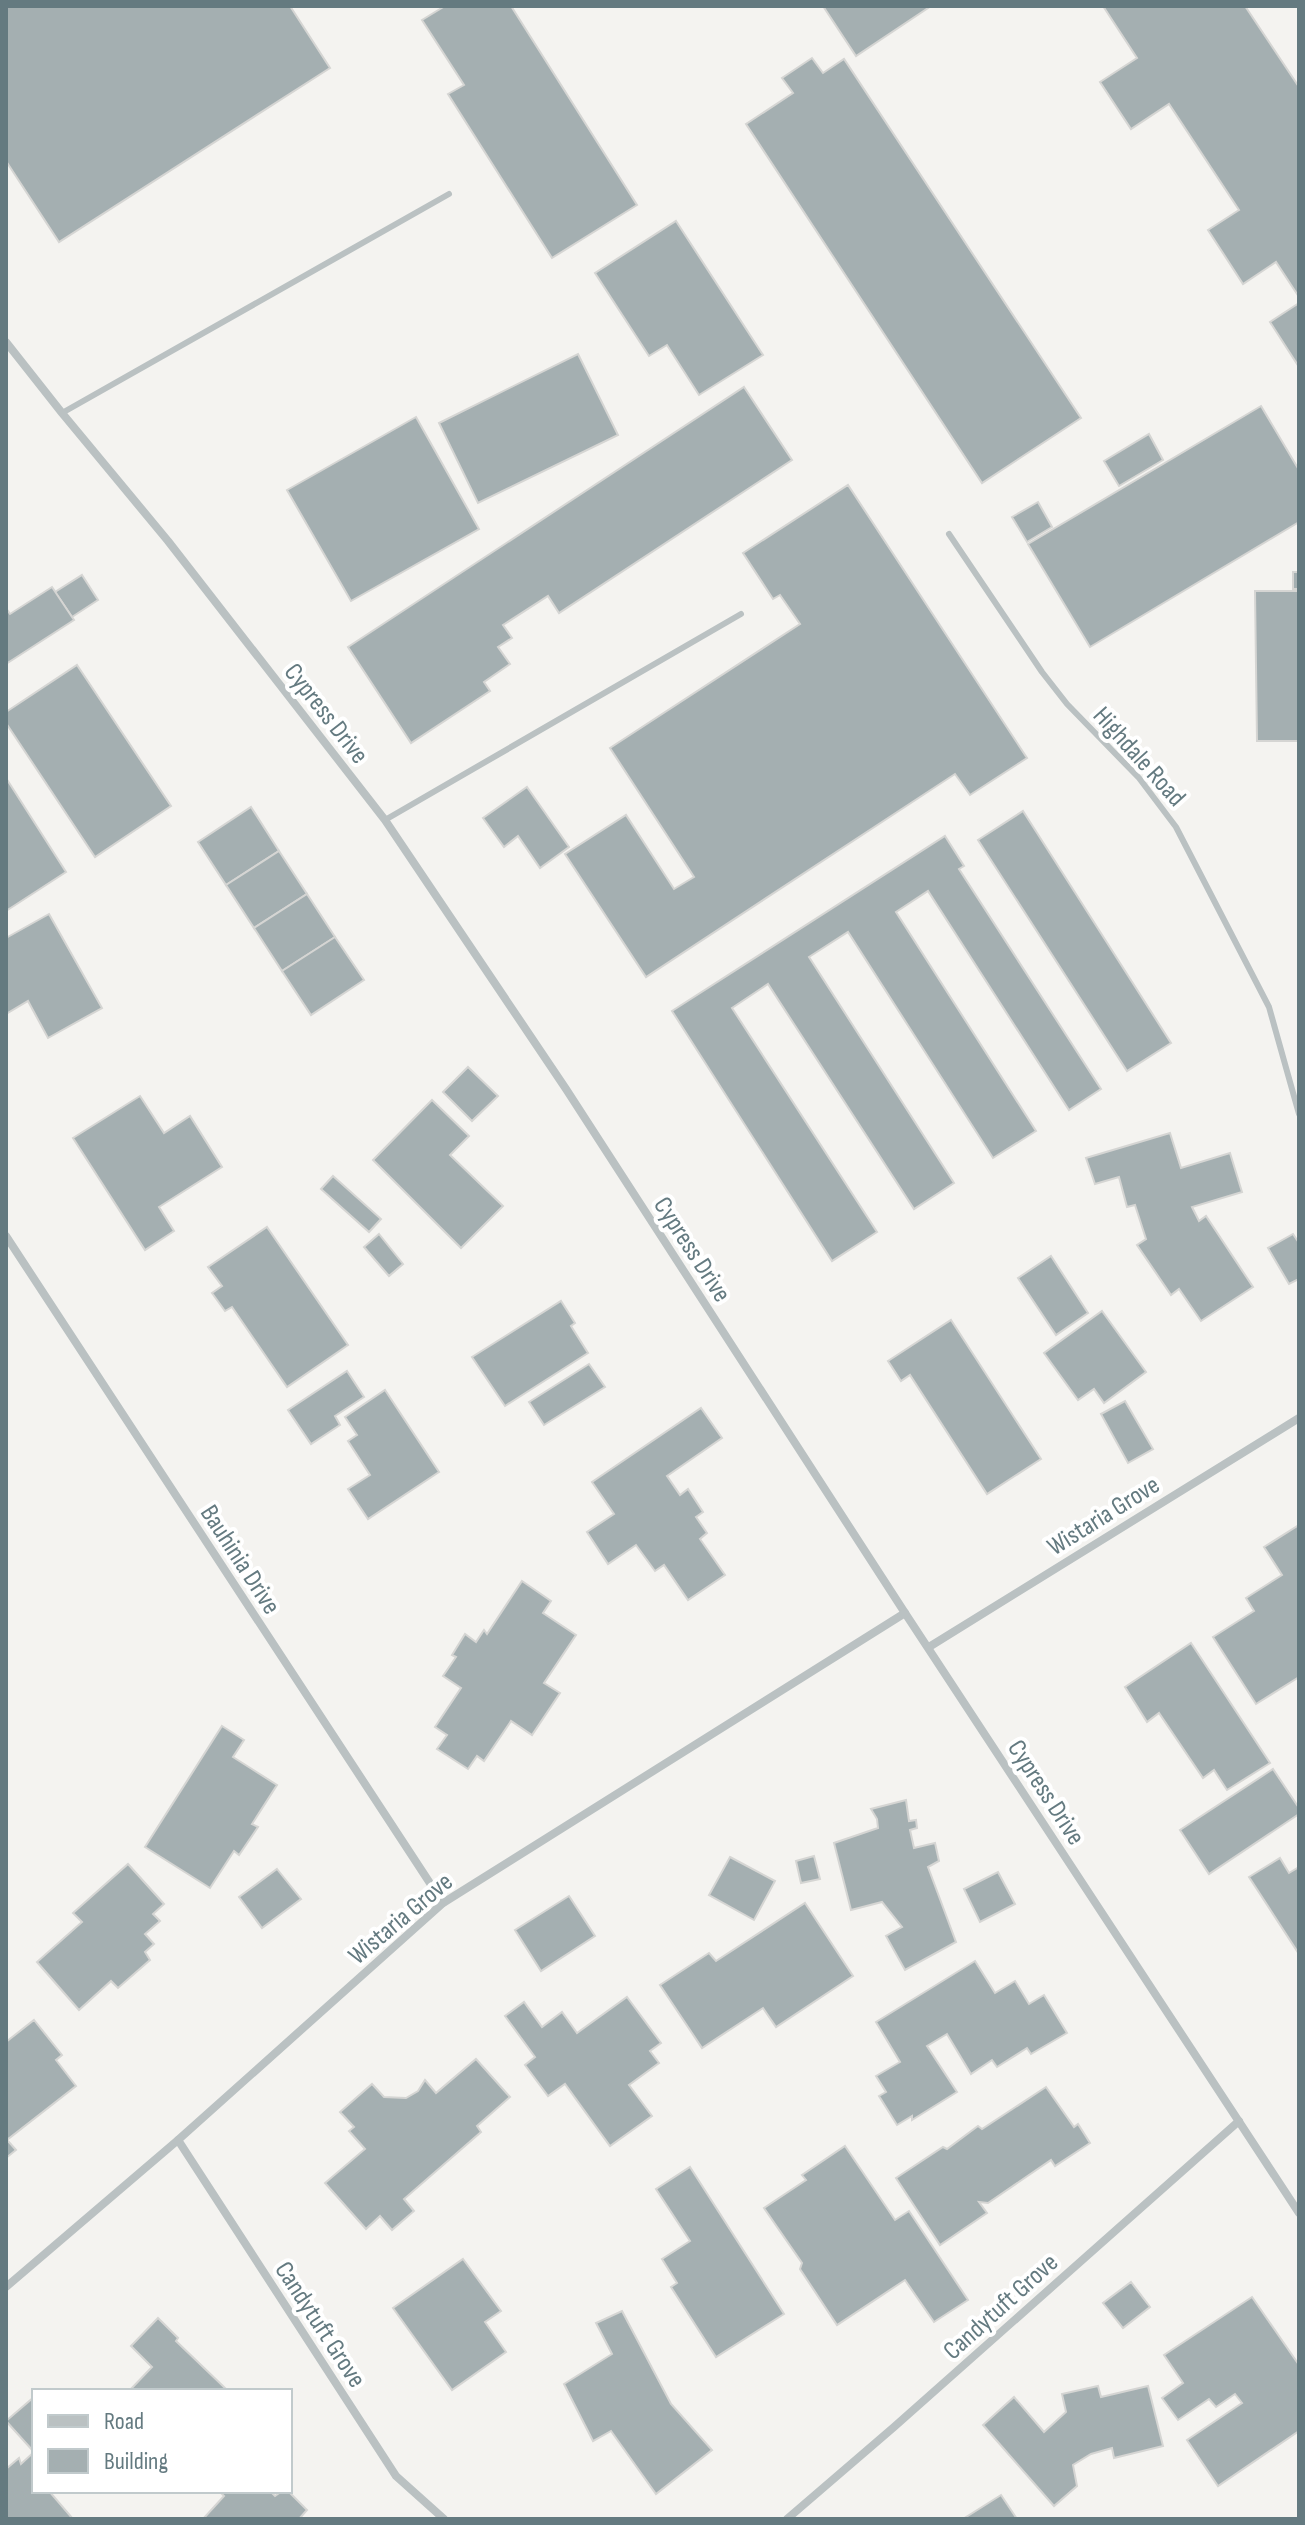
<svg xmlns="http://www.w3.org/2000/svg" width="1305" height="2525" viewBox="0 0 1305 2525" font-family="'Sofia Sans Condensed',sans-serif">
<rect width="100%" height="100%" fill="#f4f3f0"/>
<g fill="#a4afb1" stroke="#d5d5d3" stroke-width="2">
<path d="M 6,6 L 290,6 L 330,68 L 59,242 L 6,161 Z"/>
<path d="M 445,6 L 511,6 L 637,205 L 552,258 L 448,94 L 464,85 L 422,20 Z"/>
<path d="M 823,6 L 931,6 L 856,56 Z"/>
<path d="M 1103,6 L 1245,6 L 1299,87 L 1299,297 L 1276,262 L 1243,284 L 1208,230 L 1239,210 L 1169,104 L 1131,129 L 1100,82 L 1137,58 Z"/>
<path d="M 812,58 L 823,73 L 844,59 L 1081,418 L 982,483 L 746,124 L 793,93 L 782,78 Z"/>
<path d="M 676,221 L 763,355 L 699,395 L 667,345 L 649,356 L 595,273 Z"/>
<path d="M 1299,303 L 1299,367 L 1270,322 Z"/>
<path d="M 578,354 L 618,435 L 478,503 L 439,423 Z"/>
<path d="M 744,387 L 792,460 L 559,613 L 548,596 L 503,625 L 512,638 L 498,647 L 510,664 L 484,682 L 490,691 L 411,743 L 348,647 Z"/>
<path d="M 1261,406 L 1299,470 L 1299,522 L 1090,647 L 1028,544 Z"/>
<path d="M 416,417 L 479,529 L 351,601 L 287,490 Z"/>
<path d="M 1149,434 L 1163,460 L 1119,486 L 1104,461 Z"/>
<path d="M 848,485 L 1027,758 L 970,795 L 955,774 L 646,977 L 565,854 L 626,815 L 674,889 L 694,877 L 610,748 L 800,624 L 780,595 L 773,599 L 743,553 Z"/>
<path d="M 1038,502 L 1052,527 L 1027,542 L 1012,517 Z"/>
<rect x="1293" y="572" width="6" height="17"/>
<path d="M 82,575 L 98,600 L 72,617 L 55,592 Z"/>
<path d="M 52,587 L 74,620 L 6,664 L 6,608 L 10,614 Z"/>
<path d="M 1255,591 L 1299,591 L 1299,741 L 1257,741 Z"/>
<path d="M 77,665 L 171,806 L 95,857 L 6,723 L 6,712 Z"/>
<path d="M 6,778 L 66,872 L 6,911 Z"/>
<path d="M 527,787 L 569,847 L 540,868 L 518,836 L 504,847 L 483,818 Z"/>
<path d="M 251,807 L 279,851 L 226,885 L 198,842 Z"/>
<path d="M 1023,811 L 1171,1043 L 1127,1071 L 978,840 Z"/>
<path d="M 945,836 L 964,866 L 959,869 L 1101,1089 L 1069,1110 L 928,891 L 896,912 L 1036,1131 L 993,1158 L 848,932 L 809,957 L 954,1183 L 914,1209 L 768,984 L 732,1008 L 877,1232 L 832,1261 L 672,1011 Z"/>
<path d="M 279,851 L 307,894 L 254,928 L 226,885 Z"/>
<path d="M 307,894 L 335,937 L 282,971 L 254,928 Z"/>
<path d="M 49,914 L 102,1008 L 48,1038 L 28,1001 L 6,1014 L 6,938 Z"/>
<path d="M 335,937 L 364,980 L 311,1015 L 282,971 Z"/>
<path d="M 468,1067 L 498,1096 L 472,1121 L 443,1092 Z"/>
<path d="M 140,1096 L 164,1133 L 190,1116 L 222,1167 L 159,1207 L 174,1231 L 145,1250 L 73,1138 Z"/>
<path d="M 432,1100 L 469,1136 L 450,1155 L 503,1206 L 461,1248 L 373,1160 Z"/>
<path d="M 1170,1133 L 1181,1168 L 1230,1153 L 1242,1192 L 1192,1207 L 1199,1221 L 1206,1216 L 1253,1287 L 1201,1321 L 1179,1289 L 1171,1295 L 1137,1245 L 1146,1239 L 1135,1205 L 1127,1207 L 1119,1177 L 1095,1184 L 1086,1158 Z"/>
<path d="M 333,1176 L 381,1219 L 369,1232 L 321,1189 Z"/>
<path d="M 267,1227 L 348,1345 L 287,1387 L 232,1307 L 225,1311 L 212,1293 L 222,1286 L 208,1267 Z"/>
<path d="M 379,1234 L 403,1264 L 389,1276 L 364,1247 Z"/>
<path d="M 1293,1234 L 1299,1243 L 1299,1279 L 1289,1284 L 1268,1248 Z"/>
<path d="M 1051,1256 L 1088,1313 L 1056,1335 L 1018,1278 Z"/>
<path d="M 561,1301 L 575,1323 L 571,1326 L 588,1353 L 505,1406 L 472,1357 Z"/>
<path d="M 1102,1311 L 1146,1372 L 1104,1403 L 1094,1389 L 1078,1400 L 1044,1353 Z"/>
<path d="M 951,1320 L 1041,1459 L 987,1494 L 910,1375 L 901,1381 L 888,1361 Z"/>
<path d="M 589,1364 L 605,1387 L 544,1425 L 529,1402 Z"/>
<path d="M 347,1371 L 364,1397 L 335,1416 L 340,1425 L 311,1444 L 288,1410 Z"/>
<path d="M 385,1390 L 439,1472 L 368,1519 L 348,1489 L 370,1475 L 348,1441 L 357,1435 L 345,1417 Z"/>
<path d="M 1125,1401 L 1153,1449 L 1128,1463 L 1101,1414 Z"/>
<path d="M 701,1408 L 722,1438 L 667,1476 L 680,1495 L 688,1489 L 703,1512 L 696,1517 L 707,1533 L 700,1539 L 725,1575 L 688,1600 L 664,1565 L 655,1571 L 636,1545 L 608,1564 L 587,1532 L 614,1514 L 592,1482 Z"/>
<path d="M 1299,1525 L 1299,1677 L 1256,1704 L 1213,1637 L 1254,1611 L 1246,1598 L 1282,1575 L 1264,1547 Z"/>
<path d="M 522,1581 L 551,1601 L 543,1613 L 576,1635 L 544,1683 L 560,1693 L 532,1735 L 511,1721 L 484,1761 L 477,1756 L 468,1769 L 437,1749 L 447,1735 L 435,1727 L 461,1688 L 443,1676 L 456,1657 L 452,1655 L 465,1634 L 476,1642 L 484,1630 L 487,1634 Z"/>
<path d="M 1191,1643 L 1270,1763 L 1227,1790 L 1214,1770 L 1203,1778 L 1159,1713 L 1147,1722 L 1125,1687 Z"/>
<path d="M 222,1726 L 244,1740 L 233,1757 L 277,1785 L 252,1824 L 258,1827 L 239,1855 L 234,1851 L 210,1888 L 145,1847 Z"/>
<path d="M 1273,1769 L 1299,1808 L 1299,1814 L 1209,1874 L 1180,1830 Z"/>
<path d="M 906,1800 L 909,1821 L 916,1820 L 917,1828 L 910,1830 L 914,1848 L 935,1843 L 939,1861 L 928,1867 L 956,1942 L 905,1970 L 886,1936 L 902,1927 L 882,1902 L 851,1910 L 834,1843 L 878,1828 L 877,1819 L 871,1809 Z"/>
<path d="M 814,1856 L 820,1879 L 801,1883 L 796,1861 Z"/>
<path d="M 730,1857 L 775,1881 L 754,1920 L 709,1895 Z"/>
<path d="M 1280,1858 L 1289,1873 L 1299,1867 L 1299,1954 L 1249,1877 Z"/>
<path d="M 128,1864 L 164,1904 L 153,1914 L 160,1921 L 145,1934 L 154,1944 L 145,1952 L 150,1960 L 118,1988 L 111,1981 L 79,2010 L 37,1962 L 82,1922 L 73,1913 Z"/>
<path d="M 277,1869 L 301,1899 L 262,1928 L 239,1897 Z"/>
<path d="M 998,1872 L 1015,1904 L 980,1922 L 964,1889 Z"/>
<path d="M 569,1896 L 595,1936 L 541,1971 L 515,1930 Z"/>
<path d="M 805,1903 L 853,1976 L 776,2027 L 763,2008 L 702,2048 L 660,1985 L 709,1953 L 716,1961 Z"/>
<path d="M 975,1961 L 995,1993 L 1015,1981 L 1029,2004 L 1044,1995 L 1067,2033 L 1031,2054 L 1027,2048 L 997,2067 L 992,2060 L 971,2074 L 947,2034 L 927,2046 L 957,2092 L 912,2120 L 912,2116 L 897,2125 L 879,2096 L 886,2092 L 876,2076 L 900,2062 L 876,2022 Z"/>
<path d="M 627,1997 L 661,2043 L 650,2051 L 659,2063 L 629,2085 L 652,2116 L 610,2146 L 565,2084 L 548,2096 L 525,2065 L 535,2057 L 505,2016 L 524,2002 L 542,2027 L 562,2012 L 577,2033 Z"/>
<path d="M 34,2020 L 62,2055 L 56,2060 L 76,2086 L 7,2140 L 16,2150 L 6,2158 L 6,2042 Z"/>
<path d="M 476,2059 L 510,2097 L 477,2126 L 481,2132 L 404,2199 L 414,2211 L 392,2230 L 380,2216 L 366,2229 L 325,2183 L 365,2149 L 349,2131 L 354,2127 L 340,2112 L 372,2084 L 384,2097 L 406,2098 L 418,2091 L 425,2080 L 436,2093 Z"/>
<path d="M 1046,2087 L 1074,2127 L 1078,2124 L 1090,2143 L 1055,2166 L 1051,2160 L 988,2203 L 979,2202 L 987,2213 L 940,2245 L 896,2178 L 943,2147 L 947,2149 L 978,2126 L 982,2129 Z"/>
<path d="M 845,2146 L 895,2220 L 909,2211 L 968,2300 L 934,2322 L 905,2280 L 837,2325 L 800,2269 L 802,2263 L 764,2208 L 806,2180 L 802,2175 Z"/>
<path d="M 690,2167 L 784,2314 L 716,2357 L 671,2287 L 677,2283 L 662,2259 L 690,2241 L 656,2189 Z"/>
<path d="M 463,2259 L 501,2311 L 485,2322 L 506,2352 L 452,2390 L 393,2308 Z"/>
<path d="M 1131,2282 L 1150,2307 L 1123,2328 L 1103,2303 Z"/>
<path d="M 1252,2297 L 1299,2365 L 1299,2431 L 1218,2486 L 1187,2440 L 1242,2403 L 1235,2394 L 1216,2407 L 1209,2399 L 1178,2420 L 1162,2398 L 1183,2383 L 1164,2355 Z"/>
<path d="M 622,2311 L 671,2404 L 712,2450 L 656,2494 L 611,2431 L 593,2441 L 564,2384 L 612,2354 L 596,2323 Z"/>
<path d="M 158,2318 L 178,2338 L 176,2341 L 225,2388 L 222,2391 L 129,2391 L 152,2367 L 131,2346 Z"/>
<path d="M 1098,2386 L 1101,2397 L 1148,2386 L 1163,2446 L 1114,2458 L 1112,2448 L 1091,2454 L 1073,2465 L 1077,2486 L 1054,2506 L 983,2425 L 1014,2397 L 1044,2432 L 1066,2412 L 1062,2394 Z"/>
<path d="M 34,2397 L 34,2491 L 49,2491 L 73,2519 L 6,2519 L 6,2469 L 19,2458 L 21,2464 L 34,2452 L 6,2421 Z"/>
<path d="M 219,2491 L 270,2491 L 275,2496 L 282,2491 L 288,2491 L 307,2510 L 299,2519 L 203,2519 L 224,2496 Z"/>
<path d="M 1001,2495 L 1017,2519 L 963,2519 Z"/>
</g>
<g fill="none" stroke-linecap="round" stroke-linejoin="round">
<g stroke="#bac1c2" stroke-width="6">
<path d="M 62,413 L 449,194"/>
<path d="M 949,534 L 1042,672 L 1067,704 L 1139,778 L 1176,827 L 1269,1007 L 1299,1114"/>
<path d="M 385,820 L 741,614"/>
</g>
<g stroke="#bac1c2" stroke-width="8">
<path d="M 6,342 L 62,413 L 168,541 L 385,820 L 566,1089 L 905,1613 L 1299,2213"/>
<path d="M 6,1236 L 443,1903"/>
<path d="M 929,1647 L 1299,1418"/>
<path d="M 178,2140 L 396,2476 L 444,2519"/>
<path d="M 6,2287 L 178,2140 L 443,1903 L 905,1613"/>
<path d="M 787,2519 L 894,2427 L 1239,2121"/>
</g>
</g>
<g text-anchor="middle" stroke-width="8" stroke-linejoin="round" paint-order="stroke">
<g font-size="26" fill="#647a80" stroke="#fff">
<text transform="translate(327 713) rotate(52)" y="9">Cypress Drive</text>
<text transform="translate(1140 756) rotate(48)" y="9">Highdale Road</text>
<text transform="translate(693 1249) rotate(57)" y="9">Cypress Drive</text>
<text transform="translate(1103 1515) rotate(-32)" y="9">Wistaria Grove</text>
<text transform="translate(241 1559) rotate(57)" y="9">Bauhinia Drive</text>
<text transform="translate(1047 1792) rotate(57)" y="9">Cypress Drive</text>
<text transform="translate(400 1918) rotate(-40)" y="9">Wistaria Grove</text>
<text transform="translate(1000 2306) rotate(-42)" y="9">Candytuft Grove</text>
<text transform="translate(321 2324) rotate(57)" y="9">Candytuft Grove</text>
</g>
</g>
<rect width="1305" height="2525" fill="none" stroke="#647a80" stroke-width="16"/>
<rect x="32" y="2389" width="260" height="104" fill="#ffffff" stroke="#c1cacc" stroke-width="2"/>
<rect x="48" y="2415" width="40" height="12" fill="#bac1c2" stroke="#c1cacc" stroke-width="2"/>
<text x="104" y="2429" font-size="24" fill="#647a80">Road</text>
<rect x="48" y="2449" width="40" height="24" fill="#a4afb1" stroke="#c1cacc" stroke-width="2"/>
<text x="104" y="2469" font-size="24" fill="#647a80">Building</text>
</svg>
